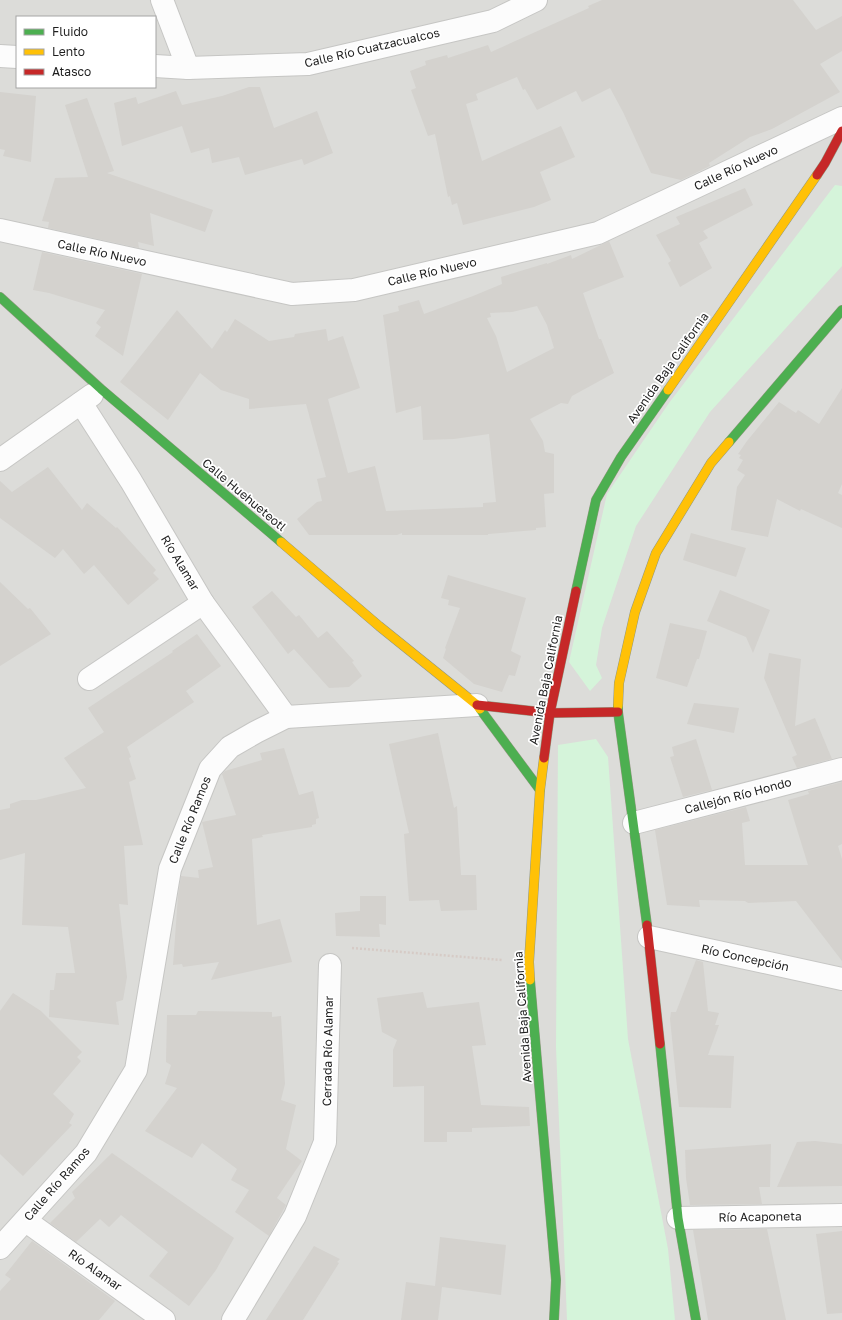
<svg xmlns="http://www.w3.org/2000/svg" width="842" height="1320" viewBox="0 0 842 1320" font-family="'Golos Text',sans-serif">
<rect width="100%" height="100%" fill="#edede8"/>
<path fill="#dcdcd9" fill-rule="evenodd" d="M 0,0 L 842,0 L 842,1320 L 0,1320 ZM 17,17 L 155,17 L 155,87 L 17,87 Z"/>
<g fill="#d5f4da">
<path d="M 835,185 L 842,186 L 842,266 L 710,412 L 636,526 L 602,628 L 596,665 L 602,678 L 590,691 L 569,662 L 607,494 L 669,403 Z"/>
<path d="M 596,739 L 608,757 L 628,1039 L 668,1249 L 675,1320 L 567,1320 L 556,1047 L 558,745 Z"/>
</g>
<g fill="#d4d2ce" fill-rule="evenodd">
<path d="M 602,0 L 793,0 L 816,30 L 842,16 L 842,51 L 820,64 L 840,92 L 772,129 L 750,137 L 709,163 L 710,166 L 681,180 L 651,173 L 623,112 L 610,88 L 582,102 L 576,91 L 537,110 L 525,89 L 523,90 L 517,77 L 476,94 L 478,100 L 466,104 L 482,161 L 561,126 L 575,157 L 540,172 L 551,200 L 534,207 L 463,225 L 457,203 L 452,205 L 450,196 L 448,197 L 435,134 L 428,136 L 411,90 L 416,88 L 410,71 L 426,65 L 425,61 L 447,55 L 448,58 L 488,45 L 491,52 L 589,8 L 588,6 Z"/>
<path d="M 249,87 L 260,87 L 274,128 L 317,111 L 333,153 L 304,165 L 302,159 L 245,175 L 239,157 L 212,163 L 209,148 L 191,153 L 182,126 L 122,146 L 114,103 L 136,97 L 138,104 L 176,91 L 182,105 L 222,96 Z"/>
<path d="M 0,92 L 36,96 L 31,162 L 3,156 L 5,150 L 0,149 Z"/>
<path d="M 87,98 L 114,171 L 107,173 L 213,210 L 205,232 L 150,213 L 154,246 L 138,242 L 139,248 L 48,228 L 49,222 L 42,221 L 55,178 L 88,177 L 65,105 Z"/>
<path d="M 745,188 L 753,205 L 703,231 L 708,238 L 699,243 L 712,268 L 680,287 L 668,263 L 671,261 L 656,235 L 680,224 L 676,217 Z"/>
<path d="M 609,241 L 624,277 L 583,293 L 599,339 L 601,339 L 614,373 L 572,396 L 568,404 L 561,403 L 530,419 L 543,441 L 545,452 L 554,454 L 554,493 L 544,494 L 546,527 L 536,528 L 536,530 L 488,534 L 488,535 L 402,535 L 402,533 L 397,535 L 309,535 L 297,519 L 317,502 L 322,501 L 317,479 L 326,477 L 306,404 L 249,409 L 249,399 L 221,390 L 200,373 L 168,420 L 120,382 L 177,310 L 212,349 L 225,330 L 227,332 L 235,319 L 269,341 L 294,337 L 295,334 L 326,329 L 328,341 L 343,336 L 360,388 L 328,399 L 348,473 L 375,466 L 386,511 L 483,507 L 483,503 L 496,502 L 489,434 L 454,439 L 423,440 L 421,406 L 396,413 L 383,315 L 399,311 L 398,306 L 419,300 L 424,314 L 473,296 L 502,284 L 501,277 L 547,263 L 547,264 L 571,255 L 572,259 ZM 537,306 L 547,325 L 554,348 L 507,372 L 496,336 L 487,318 L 491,317 L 490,313 L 512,312 Z"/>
<path d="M 42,252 L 142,274 L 123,356 L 95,336 L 101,327 L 96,323 L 105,310 L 49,293 L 33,290 Z"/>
<path d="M 842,388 L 842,484 L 838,493 L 842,495 L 842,528 L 801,509 L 800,511 L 777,499 L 768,537 L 731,530 L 737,487 L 745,475 L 737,470 L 743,460 L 739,458 L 741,455 L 738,454 L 747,441 L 779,402 L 796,413 L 798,410 L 819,424 Z"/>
<path d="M 48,467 L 82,510 L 87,503 L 116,528 L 117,527 L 156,570 L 153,573 L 159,579 L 128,605 L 94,565 L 84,574 L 63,549 L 55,558 L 0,518 L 0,481 L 12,492 Z"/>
<path d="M 691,533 L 746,548 L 736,577 L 683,560 Z"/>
<path d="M 448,575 L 526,598 L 511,651 L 521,656 L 515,676 L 509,675 L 502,692 L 474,684 L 443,658 L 446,649 L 445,648 L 460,608 L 448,605 L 449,600 L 441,598 Z"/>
<path d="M 0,582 L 28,609 L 30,608 L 51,634 L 0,666 Z"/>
<path d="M 720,590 L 770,610 L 753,653 L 746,637 L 707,621 Z"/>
<path d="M 272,591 L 296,617 L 299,615 L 318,638 L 327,631 L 354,661 L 352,662 L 362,676 L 349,687 L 329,688 L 294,649 L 288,654 L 252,607 Z"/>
<path d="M 670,623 L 707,631 L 699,659 L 697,659 L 687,687 L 656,678 Z"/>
<path d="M 197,634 L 221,666 L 186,691 L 194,702 L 127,747 L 131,757 L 129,758 L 136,779 L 129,782 L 143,845 L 124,846 L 128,905 L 119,904 L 127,977 L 123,1000 L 116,1002 L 119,1025 L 49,1017 L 50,990 L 54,990 L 56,973 L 75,973 L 68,927 L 22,925 L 25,853 L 0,860 L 0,810 L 10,808 L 10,804 L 22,800 L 36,800 L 86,788 L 64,758 L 104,732 L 88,708 L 173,652 L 172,651 Z"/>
<path d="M 769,653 L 801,659 L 795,726 L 815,718 L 832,759 L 797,768 L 792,757 L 797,755 L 764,678 Z"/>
<path d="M 694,703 L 739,708 L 734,733 L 687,724 Z"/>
<path d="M 438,733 L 454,808 L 457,806 L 461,875 L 476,875 L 477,910 L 441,911 L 439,900 L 409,901 L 404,834 L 409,833 L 389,744 Z"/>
<path d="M 696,739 L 712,790 L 683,797 L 670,757 L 674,756 L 672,747 Z"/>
<path d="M 284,748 L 299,795 L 313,791 L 319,818 L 316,819 L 316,824 L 312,825 L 312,827 L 262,835 L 263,837 L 252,839 L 257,925 L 280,919 L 292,962 L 211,980 L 219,962 L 183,967 L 182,964 L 173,965 L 178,896 L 181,876 L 199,878 L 198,870 L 213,867 L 202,822 L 236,815 L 222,774 L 225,771 L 262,760 L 260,753 Z"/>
<path d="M 842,782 L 842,844 L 838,846 L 842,859 L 842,961 L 796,901 L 748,903 L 745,901 L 699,900 L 700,907 L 667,905 L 655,830 L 746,807 L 750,821 L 742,823 L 745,865 L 808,865 L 788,800 L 809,794 L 808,791 Z"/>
<path d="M 360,896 L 386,896 L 386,925 L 379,924 L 380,937 L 336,936 L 335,913 L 360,911 Z"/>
<path d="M 696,960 L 703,962 L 708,1011 L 719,1013 L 715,1025 L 719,1025 L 708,1055 L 734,1056 L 731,1108 L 679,1107 L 670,1019 L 671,1012 L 676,1012 Z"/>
<path d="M 423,992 L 427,1008 L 479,1002 L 486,1045 L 472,1046 L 481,1105 L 529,1107 L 530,1126 L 472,1128 L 472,1132 L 447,1132 L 447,1142 L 424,1142 L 424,1086 L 393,1087 L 393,1050 L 397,1040 L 382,1032 L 377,998 Z"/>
<path d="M 13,993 L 41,1011 L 82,1052 L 77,1057 L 81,1061 L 53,1094 L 74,1114 L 69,1123 L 72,1125 L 23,1176 L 0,1154 L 0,1011 Z"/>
<path d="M 198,1011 L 272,1012 L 272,1017 L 281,1016 L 285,1084 L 281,1100 L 296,1105 L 286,1149 L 302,1161 L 277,1198 L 286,1205 L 269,1236 L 235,1212 L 249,1190 L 231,1180 L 237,1169 L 202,1143 L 192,1158 L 145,1131 L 177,1088 L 165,1084 L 171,1065 L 166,1062 L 167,1015 L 196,1015 Z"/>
<path d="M 815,1141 L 842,1144 L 842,1186 L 777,1187 L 797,1142 Z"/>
<path d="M 771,1144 L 770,1187 L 759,1187 L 762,1204 L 690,1205 L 686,1178 L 685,1150 Z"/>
<path d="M 112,1153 L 234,1238 L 216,1270 L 189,1306 L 149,1276 L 168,1252 L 121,1215 L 109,1227 L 100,1219 L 76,1242 L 50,1223 L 75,1198 L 72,1192 Z"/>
<path d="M 767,1229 L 786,1320 L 708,1320 L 693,1230 Z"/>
<path d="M 842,1231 L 842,1313 L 827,1314 L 816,1234 Z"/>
<path d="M 440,1237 L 506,1245 L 501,1295 L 442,1287 L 438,1320 L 401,1320 L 406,1282 L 435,1286 Z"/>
<path d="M 32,1241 L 115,1301 L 99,1320 L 0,1320 L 0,1291 L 11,1279 L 5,1275 Z"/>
<path d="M 314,1246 L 340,1259 L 337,1262 L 339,1263 L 303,1320 L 266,1320 Z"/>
</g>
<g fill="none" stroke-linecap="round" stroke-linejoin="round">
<g stroke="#c6c6c4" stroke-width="24">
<g id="street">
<path d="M 162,0 L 188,68"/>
<path d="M 0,56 L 17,57"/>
<path d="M 155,66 L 188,68 L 308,64 L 493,21 L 536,0"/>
<path d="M 0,230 L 292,294 L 354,290 L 598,233 L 842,118"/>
<path d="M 81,403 L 131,481 L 203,603 L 286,717"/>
<path d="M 0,460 L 92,395"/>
<path d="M 89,679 L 203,603"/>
<path d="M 634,823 L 842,769"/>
<path d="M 649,937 L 842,979"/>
<path d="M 678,1218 L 842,1215"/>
<path d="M 26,1221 L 164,1320"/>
<path d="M 0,1248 L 86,1153 L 136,1070 L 170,869 L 210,769 L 230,747 L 256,732 L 286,717 L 477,705"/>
<path d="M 233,1320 L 295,1216 L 325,1142 L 330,965"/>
</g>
</g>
<g stroke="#929880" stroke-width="10">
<g id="fast">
<path d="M 0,297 L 101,389 L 281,542"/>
<path d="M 729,442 L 842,310"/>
<path d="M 576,591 L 596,500 L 621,457 L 668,390"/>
<path d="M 618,706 L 618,712 L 647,925"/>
<path d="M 480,709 L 540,790"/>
<path d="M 530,980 L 556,1280 L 554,1320"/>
<path d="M 660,1044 L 678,1218 L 696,1320"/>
</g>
</g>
<g stroke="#929880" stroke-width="10">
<g id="slow">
<path d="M 668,390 L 817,175"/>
<path d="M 281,542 L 379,626 L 477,705 L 480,709"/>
<path d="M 618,706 L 619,683 L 635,612 L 656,553 L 711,463 L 729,442"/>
<path d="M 530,980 L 529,962 L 540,790 L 544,758"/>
</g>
</g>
<g stroke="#929880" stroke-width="10">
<g id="jam">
<path d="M 817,175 L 825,163 L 842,131"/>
<path d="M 477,705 L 550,713 L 618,712"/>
<path d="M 544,758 L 550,713 L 576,591"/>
<path d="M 647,925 L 660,1044"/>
</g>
</g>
<path stroke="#d6cbc6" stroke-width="2.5" stroke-dasharray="2 2" stroke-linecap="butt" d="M 352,948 L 502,960"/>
<use href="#street" stroke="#fcfcfc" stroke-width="22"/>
<use href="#fast" stroke="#4caf50" stroke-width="9"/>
<use href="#slow" stroke="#ffc107" stroke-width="9"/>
<use href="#jam" stroke="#c62828" stroke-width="9"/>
</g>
<g text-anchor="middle" stroke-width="3.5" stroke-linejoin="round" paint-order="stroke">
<g font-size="12" fill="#1f1f1f" stroke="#fff">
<text transform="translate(372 48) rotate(-13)" y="4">Calle Río Cuatzacualcos</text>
<text transform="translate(736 168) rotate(-25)" y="4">Calle Río Nuevo</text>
<text transform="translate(102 253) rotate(12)" y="4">Calle Río Nuevo</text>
<text transform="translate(432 272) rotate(-13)" y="4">Calle Río Nuevo</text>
<text transform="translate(668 368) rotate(-55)" y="4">Avenida Baja California</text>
<text transform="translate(244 495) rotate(40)" y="4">Calle Huehueteotl</text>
<text transform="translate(180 563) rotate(59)" y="4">Río Alamar</text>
<text transform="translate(546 680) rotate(-79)" y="4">Avenida Baja California</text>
<text transform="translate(738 796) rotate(-15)" y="4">Callejón Río Hondo</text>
<text transform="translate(190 820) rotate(-68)" y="4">Calle Río Ramos</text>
<text transform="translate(745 958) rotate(12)" y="4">Río Concepción</text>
<text transform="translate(523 1017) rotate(-94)" y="4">Avenida Baja California</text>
<text transform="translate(328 1051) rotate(-89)" y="4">Cerrada Río Alamar</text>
<text transform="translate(57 1184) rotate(-49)" y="4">Calle Río Ramos</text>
<text transform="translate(760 1217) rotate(-1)" y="4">Río Acaponeta</text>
<text transform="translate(95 1270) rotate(35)" y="4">Río Alamar</text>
</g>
</g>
<rect x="16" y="16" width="140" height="72" fill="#ffffff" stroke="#a5a5a5"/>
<rect x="24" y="29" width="20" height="6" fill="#4caf50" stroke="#a5a5a5"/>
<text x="52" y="36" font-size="12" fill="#1f1f1f">Fluido</text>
<rect x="24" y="49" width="20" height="6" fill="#ffc107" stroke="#a5a5a5"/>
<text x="52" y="56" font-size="12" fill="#1f1f1f">Lento</text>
<rect x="24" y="69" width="20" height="6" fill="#c62828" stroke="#a5a5a5"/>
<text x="52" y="76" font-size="12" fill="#1f1f1f">Atasco</text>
</svg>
